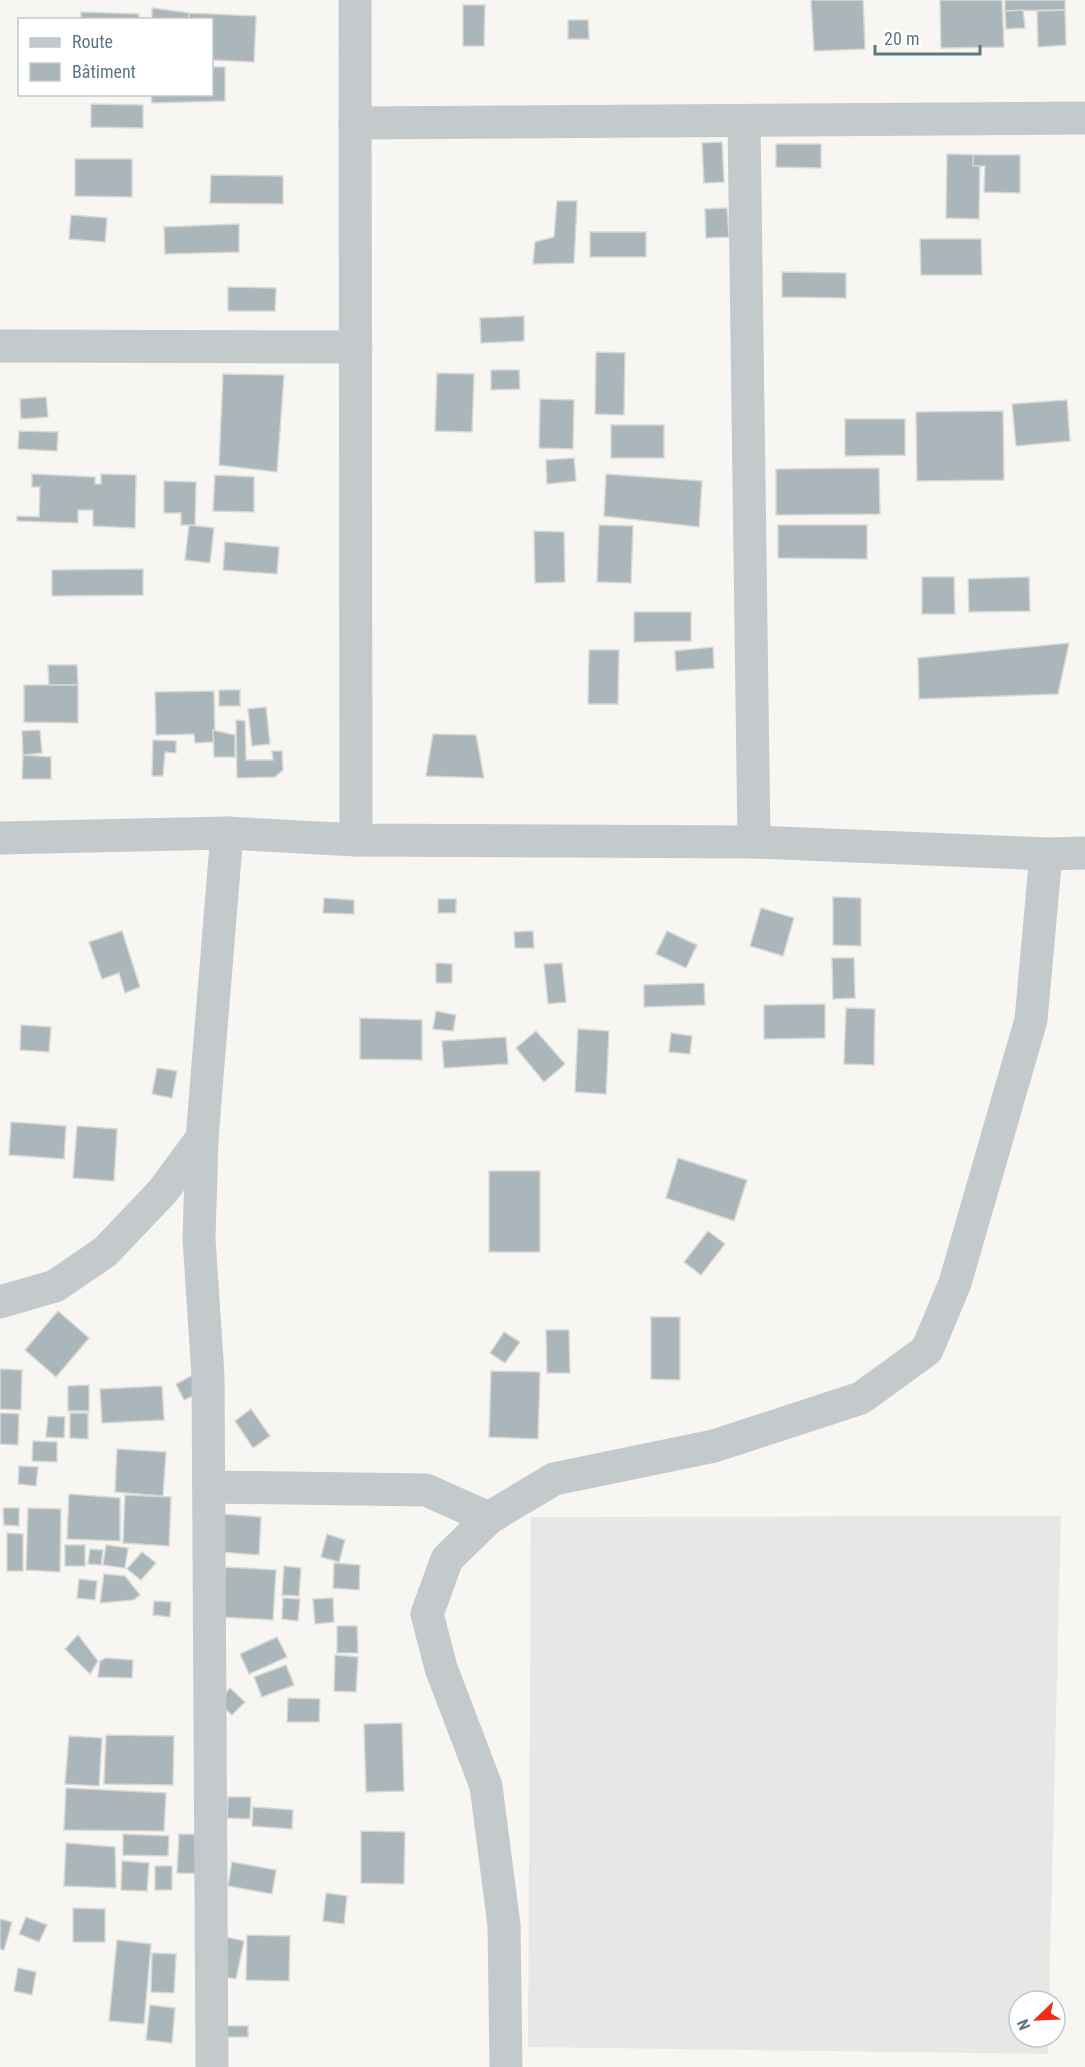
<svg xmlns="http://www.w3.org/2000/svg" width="1085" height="2067" viewBox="0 0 1085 2067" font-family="'Roboto Condensed',sans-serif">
<rect width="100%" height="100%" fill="#f7f6f3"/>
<path fill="#e7e8e6" d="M 1061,1516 L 1049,2001 L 1019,2001 L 1019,2037 L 1048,2037 L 1048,2054 L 528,2047 L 531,1517 Z"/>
<g fill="#aab6b9" stroke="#d8d8d5" stroke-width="1.5">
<path d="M 811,0 L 863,0 L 865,49 L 814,51 Z"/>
<path d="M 940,0 L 1002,0 L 1004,47 L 941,48 Z"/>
<path d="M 1005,0 L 1065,0 L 1065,10 L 1005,11 Z"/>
<path d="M 463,5 L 485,5 L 484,46 L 463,46 Z"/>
<path d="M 152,8 L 189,13 L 189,20 L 152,20 Z"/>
<path d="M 1023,10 L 1025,28 L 1006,29 L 1005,11 Z"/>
<path d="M 1065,10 L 1066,45 L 1038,47 L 1037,11 Z"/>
<path d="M 81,12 L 139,14 L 139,20 L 81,20 Z"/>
<path d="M 189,13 L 256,16 L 254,62 L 212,60 L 212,20 L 189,20 Z"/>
<path d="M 568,20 L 588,20 L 589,39 L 568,39 Z"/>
<path d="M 212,67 L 225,67 L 225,101 L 152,103 L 151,94 L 212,94 Z"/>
<path d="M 91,104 L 143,105 L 143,128 L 91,127 Z"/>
<path d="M 722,142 L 724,182 L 704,183 L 702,143 Z"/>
<path d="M 776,144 L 821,144 L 821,168 L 776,167 Z"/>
<path d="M 947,154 L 980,155 L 979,219 L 946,218 Z"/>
<path d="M 973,155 L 1020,155 L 1020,193 L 984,192 L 985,166 L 973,166 Z"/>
<path d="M 75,159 L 132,159 L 132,197 L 75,196 Z"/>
<path d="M 211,175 L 283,176 L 283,204 L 210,203 Z"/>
<path d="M 557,201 L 577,201 L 574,263 L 533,264 L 535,242 L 554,237 Z"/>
<path d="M 727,208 L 729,237 L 706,238 L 705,209 Z"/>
<path d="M 71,215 L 107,218 L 105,242 L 69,239 Z"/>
<path d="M 239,224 L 239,252 L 165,254 L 164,227 Z"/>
<rect x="590" y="232" width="56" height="25"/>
<path d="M 920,239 L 981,239 L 982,275 L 921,275 Z"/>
<path d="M 782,272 L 846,273 L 846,298 L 782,297 Z"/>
<path d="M 228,287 L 276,288 L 275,311 L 228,311 Z"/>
<path d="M 524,316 L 524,341 L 481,343 L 480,318 Z"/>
<path d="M 596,352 L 625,353 L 624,415 L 595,414 Z"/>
<path d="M 491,370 L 519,370 L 520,389 L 491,390 Z"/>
<path d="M 437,373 L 474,374 L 472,432 L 435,431 Z"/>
<path d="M 223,374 L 284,375 L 277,472 L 219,465 Z"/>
<path d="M 46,397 L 48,417 L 21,419 L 20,399 Z"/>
<path d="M 540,399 L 574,400 L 573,449 L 539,448 Z"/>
<path d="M 1067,400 L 1070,441 L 1016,446 L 1012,404 Z"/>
<path d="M 1003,411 L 1004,480 L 917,481 L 916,412 Z"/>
<path d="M 845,419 L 905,419 L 905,455 L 845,456 Z"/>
<rect x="611" y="425" width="53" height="33"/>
<path d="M 19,431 L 58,432 L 57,451 L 18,449 Z"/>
<path d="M 574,458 L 576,481 L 547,484 L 546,460 Z"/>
<path d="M 879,468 L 880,514 L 776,515 L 776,469 Z"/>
<path d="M 32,474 L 95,477 L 95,484 L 101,484 L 101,474 L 136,475 L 135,528 L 93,526 L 93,510 L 78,510 L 78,523 L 17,521 L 17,516 L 39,517 L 40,487 L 32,487 Z"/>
<path d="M 606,474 L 702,481 L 699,527 L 604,516 Z"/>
<path d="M 215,475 L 254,477 L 254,512 L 213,511 Z"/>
<path d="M 164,481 L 196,482 L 195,525 L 181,525 L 181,513 L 164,513 Z"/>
<path d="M 189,525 L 214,528 L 210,563 L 185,560 Z"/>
<path d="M 599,525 L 633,526 L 631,583 L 597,582 Z"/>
<path d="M 778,525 L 867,525 L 867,559 L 778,558 Z"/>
<path d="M 534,531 L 564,532 L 565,582 L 535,583 Z"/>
<path d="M 225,542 L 279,547 L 277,574 L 223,570 Z"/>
<path d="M 143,569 L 143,595 L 52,596 L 52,570 Z"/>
<path d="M 922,577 L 954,577 L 955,614 L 922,614 Z"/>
<path d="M 1029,577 L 1030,611 L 969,612 L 968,579 Z"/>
<path d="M 634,612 L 691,612 L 691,641 L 634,642 Z"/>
<path d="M 1069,643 L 1058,694 L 919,699 L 918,658 Z"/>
<path d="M 713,647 L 714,668 L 676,671 L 675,651 Z"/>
<path d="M 589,650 L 619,650 L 618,704 L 588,704 Z"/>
<path d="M 48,665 L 77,665 L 78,685 L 49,685 Z"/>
<path d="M 24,685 L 78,685 L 78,723 L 24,722 Z"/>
<rect x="219" y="690" width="21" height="16"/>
<path d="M 214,691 L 215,742 L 195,743 L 194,734 L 156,735 L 155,692 Z"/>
<path d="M 266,707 L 270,744 L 252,746 L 248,709 Z"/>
<path d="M 236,720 L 245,721 L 246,760 L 273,760 L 272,751 L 282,751 L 283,770 L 275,777 L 237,778 Z"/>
<path d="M 40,730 L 42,753 L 23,755 L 22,731 Z"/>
<path d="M 213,730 L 235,735 L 235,757 L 214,757 Z"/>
<path d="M 433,734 L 476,735 L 484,778 L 426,776 Z"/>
<path d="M 153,740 L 176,741 L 176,753 L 165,752 L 163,776 L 152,776 Z"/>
<path d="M 23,755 L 51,757 L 51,779 L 22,779 Z"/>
<path d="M 833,897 L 861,898 L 861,946 L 833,945 Z"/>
<path d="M 324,898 L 354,900 L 354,914 L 323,913 Z"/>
<rect x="438" y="899" width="18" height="14"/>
<path d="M 761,908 L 794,918 L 783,956 L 750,946 Z"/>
<path d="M 122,931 L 140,987 L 125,993 L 119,973 L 102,979 L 89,942 Z"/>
<path d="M 533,931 L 534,948 L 515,948 L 514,932 Z"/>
<path d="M 667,931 L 697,945 L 686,968 L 656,954 Z"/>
<path d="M 832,958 L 854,958 L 855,998 L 833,999 Z"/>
<path d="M 436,963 L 452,964 L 452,983 L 436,983 Z"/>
<path d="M 562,963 L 566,1002 L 548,1004 L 544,964 Z"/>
<path d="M 704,983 L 705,1005 L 644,1007 L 644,985 Z"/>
<path d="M 825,1004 L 825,1038 L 764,1039 L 764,1005 Z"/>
<path d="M 846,1008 L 875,1009 L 874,1065 L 844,1064 Z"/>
<path d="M 436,1011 L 456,1015 L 453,1031 L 433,1029 Z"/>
<path d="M 360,1018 L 422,1020 L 422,1060 L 360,1059 Z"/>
<path d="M 21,1025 L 51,1027 L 49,1052 L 20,1050 Z"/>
<path d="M 578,1029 L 609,1031 L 606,1094 L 575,1092 Z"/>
<path d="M 536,1031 L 565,1064 L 544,1082 L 516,1048 Z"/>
<path d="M 671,1033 L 692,1036 L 690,1054 L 669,1052 Z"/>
<path d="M 506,1037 L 508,1064 L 444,1068 L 442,1041 Z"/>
<path d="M 157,1068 L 177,1071 L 172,1098 L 152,1094 Z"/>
<path d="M 11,1122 L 66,1126 L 64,1159 L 9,1155 Z"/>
<path d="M 77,1126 L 117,1129 L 114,1181 L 73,1178 Z"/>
<path d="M 678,1158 L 747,1180 L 734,1221 L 666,1198 Z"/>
<rect x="489" y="1171" width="51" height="81"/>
<path d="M 708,1231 L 725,1244 L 701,1275 L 684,1262 Z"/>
<path d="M 58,1311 L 89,1338 L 56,1377 L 25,1350 Z"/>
<path d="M 651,1317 L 680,1317 L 680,1380 L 651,1379 Z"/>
<path d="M 546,1330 L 569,1330 L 570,1373 L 547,1373 Z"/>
<path d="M 504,1332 L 520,1342 L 505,1363 L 490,1353 Z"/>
<path d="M 0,1369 L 22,1370 L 21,1410 L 0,1409 Z"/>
<path d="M 491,1371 L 540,1372 L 538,1439 L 489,1437 Z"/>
<path d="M 195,1374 L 203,1391 L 184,1400 L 176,1384 Z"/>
<path d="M 89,1385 L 89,1411 L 68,1411 L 68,1386 Z"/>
<path d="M 162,1386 L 164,1420 L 102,1423 L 100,1389 Z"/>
<path d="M 251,1409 L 270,1436 L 253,1448 L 235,1421 Z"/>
<path d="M 0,1413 L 19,1414 L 18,1445 L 0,1444 Z"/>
<path d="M 70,1413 L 88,1413 L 88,1439 L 70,1438 Z"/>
<path d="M 48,1416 L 65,1417 L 64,1438 L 46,1437 Z"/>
<path d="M 33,1441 L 57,1442 L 57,1462 L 32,1461 Z"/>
<path d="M 117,1449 L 166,1452 L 163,1496 L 115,1492 Z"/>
<path d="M 19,1466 L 38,1467 L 36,1486 L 18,1484 Z"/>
<path d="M 69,1494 L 120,1498 L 120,1541 L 67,1539 Z"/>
<path d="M 125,1495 L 171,1497 L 169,1546 L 123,1543 Z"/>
<path d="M 3,1508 L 19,1508 L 19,1526 L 4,1525 Z"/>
<path d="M 28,1508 L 61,1509 L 60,1572 L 26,1570 Z"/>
<path d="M 222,1514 L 261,1517 L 259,1555 L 220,1552 Z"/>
<path d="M 7,1533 L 23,1534 L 23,1571 L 7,1571 Z"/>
<path d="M 327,1534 L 345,1540 L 339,1562 L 321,1557 Z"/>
<rect x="65" y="1545" width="20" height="21"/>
<path d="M 106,1545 L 128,1548 L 125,1568 L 103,1565 Z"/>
<path d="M 90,1549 L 103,1550 L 101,1565 L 88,1564 Z"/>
<path d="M 142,1552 L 156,1563 L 141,1580 L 127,1569 Z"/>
<path d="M 334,1563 L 360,1565 L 359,1590 L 333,1588 Z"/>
<path d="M 284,1566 L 301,1568 L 299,1596 L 282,1595 Z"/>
<path d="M 225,1567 L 276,1570 L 273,1620 L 223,1617 Z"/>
<path d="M 104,1574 L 125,1576 L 140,1595 L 133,1600 L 100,1603 Z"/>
<path d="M 79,1579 L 97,1581 L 95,1600 L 77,1598 Z"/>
<path d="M 283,1598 L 300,1599 L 298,1621 L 282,1619 Z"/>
<path d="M 333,1598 L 334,1622 L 315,1624 L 313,1599 Z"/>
<path d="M 154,1601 L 171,1602 L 170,1617 L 153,1615 Z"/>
<path d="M 337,1626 L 357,1626 L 358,1653 L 337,1653 Z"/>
<path d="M 78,1635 L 98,1661 L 90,1674 L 65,1649 Z"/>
<path d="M 277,1637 L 287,1657 L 249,1674 L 240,1654 Z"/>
<path d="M 335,1655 L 358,1657 L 356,1692 L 334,1691 Z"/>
<path d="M 106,1658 L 133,1660 L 132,1678 L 98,1677 L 100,1661 Z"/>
<path d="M 286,1665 L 294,1685 L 262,1697 L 254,1677 Z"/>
<path d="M 230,1688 L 245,1702 L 232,1715 L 218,1702 Z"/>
<path d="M 288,1698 L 320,1699 L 319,1722 L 287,1722 Z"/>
<path d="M 402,1723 L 404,1791 L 366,1792 L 364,1724 Z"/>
<path d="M 106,1735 L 174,1736 L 173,1785 L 104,1784 Z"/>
<path d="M 69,1736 L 102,1738 L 99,1786 L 65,1784 Z"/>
<path d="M 66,1788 L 166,1793 L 164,1831 L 64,1830 Z"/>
<path d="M 228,1797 L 251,1797 L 250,1819 L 227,1818 Z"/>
<path d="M 253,1807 L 293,1810 L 292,1829 L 252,1826 Z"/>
<path d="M 361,1831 L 405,1832 L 404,1884 L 361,1883 Z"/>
<path d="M 123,1834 L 169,1836 L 168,1856 L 123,1855 Z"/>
<path d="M 179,1834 L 209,1835 L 208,1874 L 177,1873 Z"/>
<path d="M 66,1843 L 115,1847 L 116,1888 L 64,1886 Z"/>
<path d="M 122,1861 L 149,1863 L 147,1891 L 121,1890 Z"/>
<path d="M 232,1862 L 276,1870 L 272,1894 L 228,1886 Z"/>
<rect x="155" y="1866" width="17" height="24"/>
<path d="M 326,1893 L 347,1896 L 344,1924 L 323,1921 Z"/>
<path d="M 73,1908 L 105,1909 L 105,1942 L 73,1942 Z"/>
<path d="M 26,1917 L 47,1925 L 39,1942 L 19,1934 Z"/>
<path d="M 0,1919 L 12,1922 L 4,1950 L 0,1949 Z"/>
<path d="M 247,1935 L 290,1936 L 289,1981 L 246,1980 Z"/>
<path d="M 226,1937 L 244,1941 L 236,1979 L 219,1976 Z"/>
<path d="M 117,1940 L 151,1944 L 144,2024 L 109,2021 Z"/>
<path d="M 152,1953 L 176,1954 L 174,1993 L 151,1992 Z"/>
<path d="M 18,1968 L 36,1972 L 32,1995 L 14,1991 Z"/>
<path d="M 150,2005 L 175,2008 L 172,2043 L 146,2040 Z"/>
<rect x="222" y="2026" width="26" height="11"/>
</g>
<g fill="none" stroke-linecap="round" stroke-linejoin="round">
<g stroke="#c4c9cc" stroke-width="33">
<path d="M 355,0 L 356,840"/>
<path d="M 744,121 L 754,842"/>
<path d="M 355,123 L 1085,118"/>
<path d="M 0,346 L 356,347"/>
<path d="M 0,838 L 227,833 L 356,840 L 754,842 L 1046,854 L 1085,853"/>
<path d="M 0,1302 L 55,1286 L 105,1252 L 163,1191 L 202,1138"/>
<path d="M 209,1487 L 426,1490 L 489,1518"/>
<path d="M 212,2067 L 208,1375 L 199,1239 L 202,1138 L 227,833"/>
<path d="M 506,2067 L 504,1925 L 486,1786 L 441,1668 L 427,1614 L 447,1559 L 489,1518 L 554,1479 L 714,1446 L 861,1398 L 927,1350 L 955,1283 L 1031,1020 L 1046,854"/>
</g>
</g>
<rect x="18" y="18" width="195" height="78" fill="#ffffff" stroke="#bfc9cd" stroke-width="1.5"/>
<rect x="30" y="38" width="30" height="9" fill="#c4c9cc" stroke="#bfc9cd" stroke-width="1.5"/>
<text x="72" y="48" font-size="18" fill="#5f7781">Route</text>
<rect x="30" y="63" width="30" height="18" fill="#aab6b9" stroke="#bfc9cd" stroke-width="1.5"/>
<text x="72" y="78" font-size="18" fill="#5f7781">Bâtiment</text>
<g transform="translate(1037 2019) rotate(247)"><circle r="28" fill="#ffffff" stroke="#bfc9cd" stroke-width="1.5"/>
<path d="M0-4.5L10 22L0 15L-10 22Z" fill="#f22b17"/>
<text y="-9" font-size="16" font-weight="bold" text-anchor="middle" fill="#5f7781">N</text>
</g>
<path d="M875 45v9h105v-9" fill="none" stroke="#5f7781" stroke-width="3"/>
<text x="884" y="45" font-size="18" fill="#5f7781" stroke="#ffffff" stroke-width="4.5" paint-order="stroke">20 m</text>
</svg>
